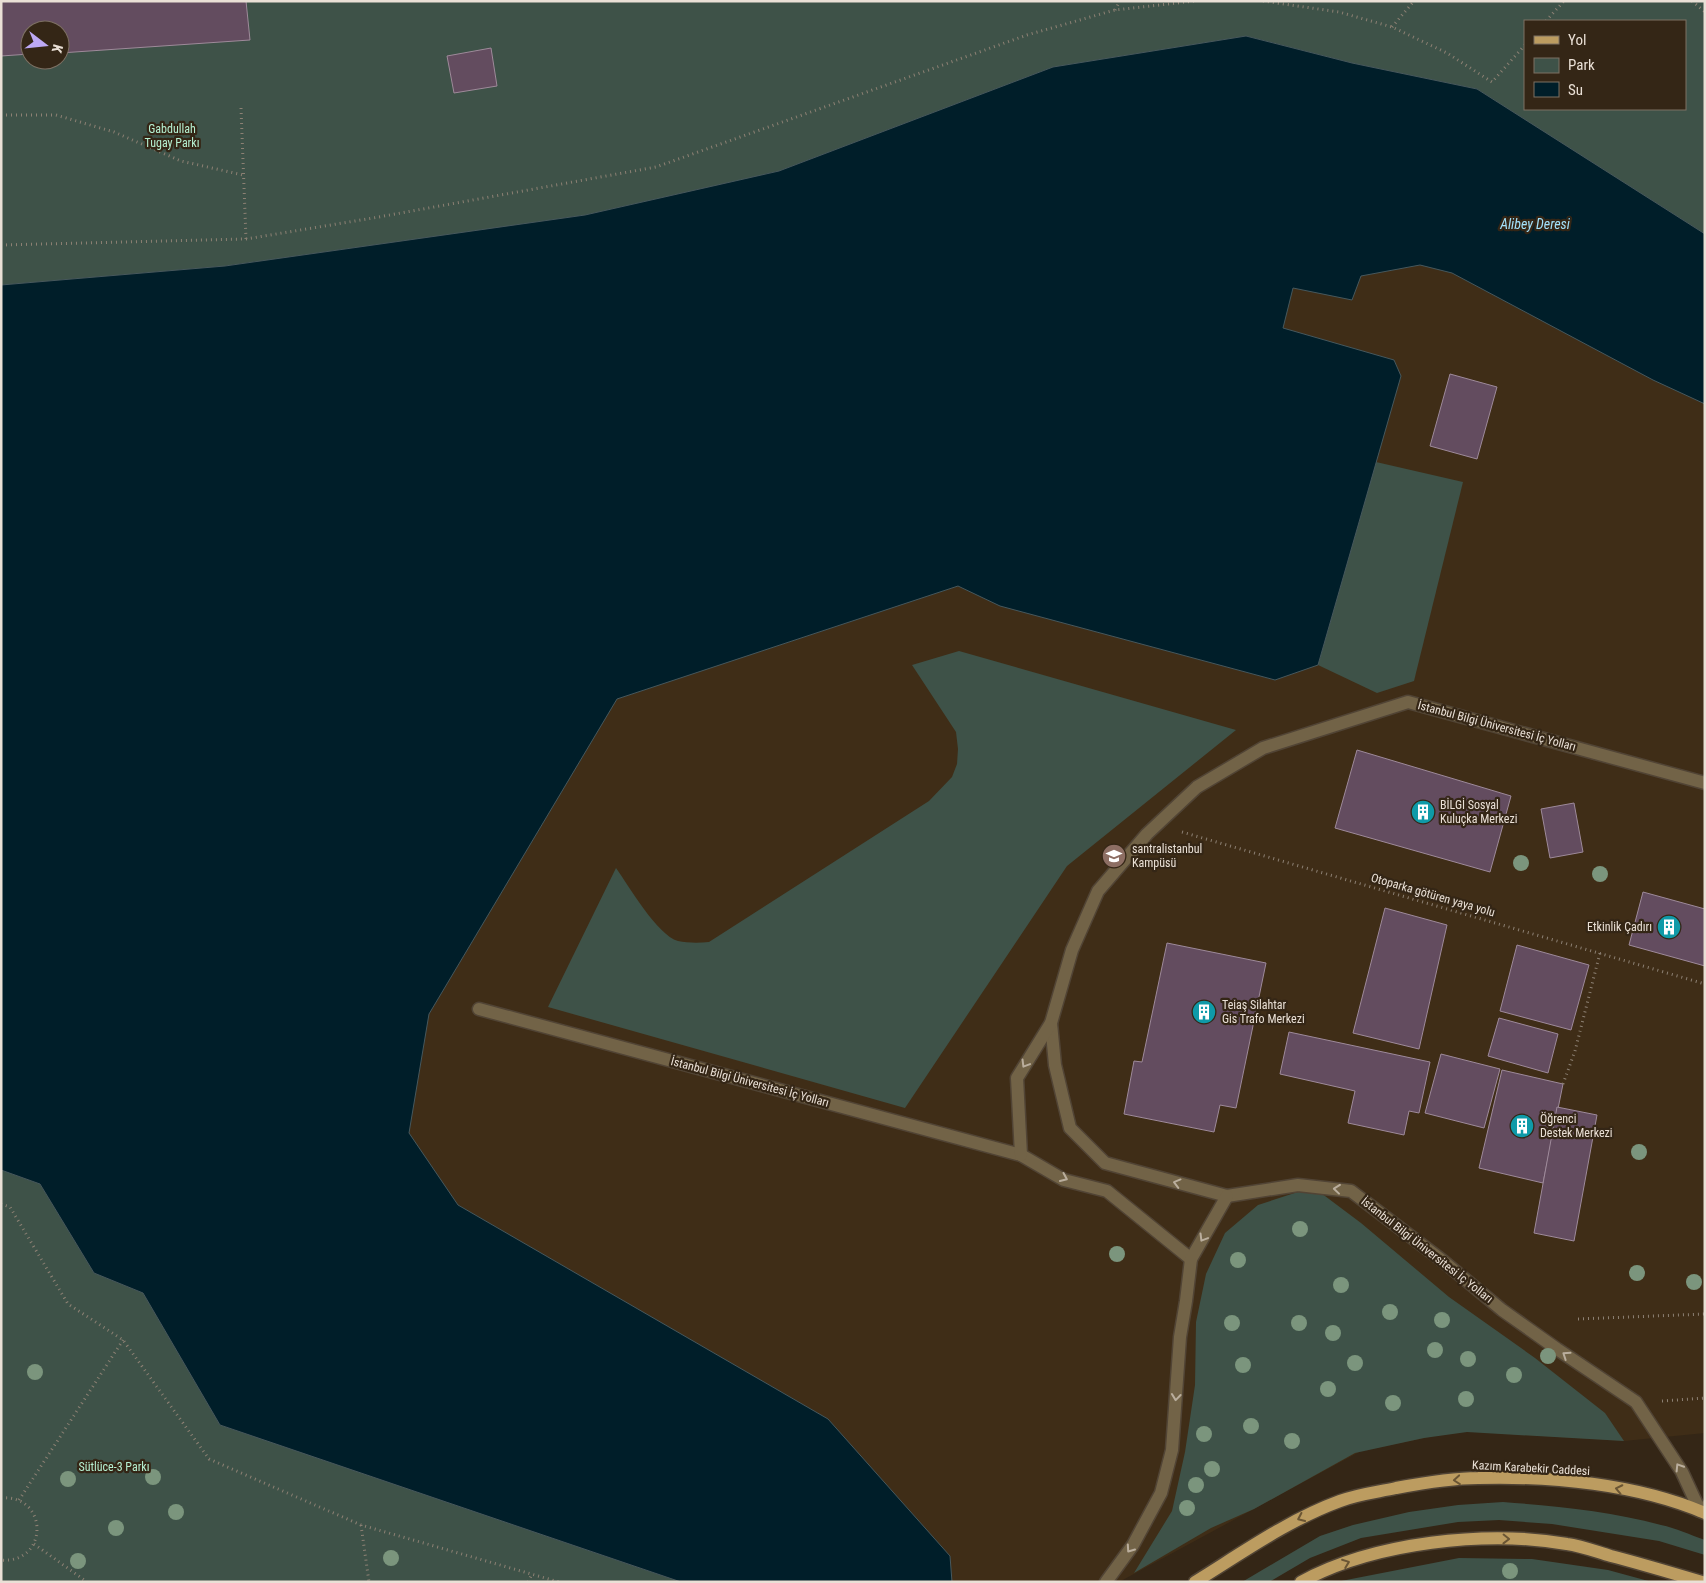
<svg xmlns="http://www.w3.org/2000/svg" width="1706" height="1583" viewBox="0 0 1706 1583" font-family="'Roboto Condensed',sans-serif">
<rect width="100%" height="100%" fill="#342616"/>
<path fill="#3f2d17" d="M 1421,265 L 1452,273 L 1653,380 L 1705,404 L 1705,1433 L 1624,1441 L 1459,1431 L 1361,1451 L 1119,1582 L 952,1582 L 950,1556 L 828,1419 L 458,1205 L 408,1134 L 429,1014 L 617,699 L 958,586 L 1000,606 L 1275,680 L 1317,665 L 1394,360 L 1283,328 L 1293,288 L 1352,299 L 1360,276 Z"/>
<g fill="#3e5248" fill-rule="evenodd">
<path d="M 1,1 L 1705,1 L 1705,234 L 1477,89 L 1352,63 L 1246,36 L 1053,67 L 779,171 L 585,215 L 225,266 L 1,285 ZM 1525,21 L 1685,21 L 1685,109 L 1525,109 ZM 30,30 L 60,30 L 60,60 L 30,60 Z"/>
<path d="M 1376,462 L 1463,482 L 1414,681 L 1377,693 L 1318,665 Z"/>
<path d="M 959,651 L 1236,730 L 1067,866 L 905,1108 L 548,1007 L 616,868 C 629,886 657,935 678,941 C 687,943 699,943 709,942 L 929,801 L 952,777 L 957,764 L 958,749 L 956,732 L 912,665 Z"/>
<path d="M 1,1170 L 40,1184 L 94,1273 L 143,1293 L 220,1425 L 681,1582 L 1,1582 Z"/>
<path d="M 1313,1187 L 1361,1223 L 1449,1297 L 1535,1358 L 1605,1413 L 1624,1441 L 1467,1432 L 1424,1438 L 1355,1453 L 1254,1509 L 1211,1528 L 1134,1573 L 1172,1511 L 1185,1452 L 1195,1385 L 1196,1322 L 1206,1274 L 1225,1233 L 1258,1205 Z"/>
<path d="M 1503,1502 C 1556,1506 1610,1511 1661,1525 C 1676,1528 1690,1535 1705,1540 L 1705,1555 L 1659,1541 L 1552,1524 L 1499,1520 L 1458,1522 L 1361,1538 L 1310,1558 L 1269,1582 L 1242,1582 L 1320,1536 L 1353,1525 L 1409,1512 L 1458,1505 Z"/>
<path d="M 1459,1558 L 1532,1559 L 1608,1570 L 1652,1582 L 1336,1582 Z"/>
</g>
<path fill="#001e29" stroke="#46585d" d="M 1246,36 L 1352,63 L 1477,89 L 1705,234 L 1705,404 L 1653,380 L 1452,273 L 1420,265 L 1361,276 L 1352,300 L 1293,288 L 1283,328 L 1394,360 L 1401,376 L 1318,665 L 1275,680 L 1000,606 L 958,586 L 617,699 L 429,1014 L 409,1133 L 458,1205 L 828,1419 L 950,1556 L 952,1582 L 681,1582 L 220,1425 L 143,1293 L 94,1273 L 40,1184 L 1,1170 L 1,285 L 225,266 L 585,215 L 779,171 L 1053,67 Z"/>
<g fill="#634c5f" stroke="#9e8a9a">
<path d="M 1,1 L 246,1 L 250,40 L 60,53 L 60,30 L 30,30 L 30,54 L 1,56 Z"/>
<path d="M 491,48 L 497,86 L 454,93 L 447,56 Z"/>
<path d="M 1450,374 L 1497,387 L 1477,459 L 1430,446 Z"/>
<path d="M 1357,750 L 1511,796 L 1490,872 L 1335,828 Z"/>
<path d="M 1574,803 L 1583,852 L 1550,858 L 1541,809 Z"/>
<path d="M 1643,892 L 1705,909 L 1705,966 L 1629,945 Z"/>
<path d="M 1385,908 L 1447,925 L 1419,1049 L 1353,1033 Z"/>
<path d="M 1167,943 L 1266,963 L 1236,1108 L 1220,1105 L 1214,1132 L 1124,1114 L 1134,1061 L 1142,1062 Z"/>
<path d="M 1517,945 L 1589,965 L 1571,1030 L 1500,1011 Z"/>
<path d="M 1499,1018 L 1558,1034 L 1548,1073 L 1488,1056 Z"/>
<path d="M 1289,1032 L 1430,1062 L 1419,1113 L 1409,1111 L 1404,1135 L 1348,1123 L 1355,1091 L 1280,1074 Z"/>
<path d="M 1441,1054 L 1500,1069 L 1484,1128 L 1425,1113 Z"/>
<path d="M 1502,1070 L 1563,1084 L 1543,1183 L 1479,1168 Z"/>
<path d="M 1557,1107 L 1597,1115 L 1574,1241 L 1534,1233 Z"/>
</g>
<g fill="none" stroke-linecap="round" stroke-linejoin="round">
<g stroke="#514435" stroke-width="15">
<g id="minor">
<path d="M 479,1009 L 1021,1155 L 1064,1180 L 1107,1191 L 1191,1259"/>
<path d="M 1051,1023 L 1055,1065 L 1070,1128 L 1105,1163 L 1227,1196 L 1298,1185 L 1351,1191 L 1443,1261 L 1502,1310 L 1557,1349 L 1636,1402 L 1682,1472 L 1700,1511 L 1705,1507"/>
<path d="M 1021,1155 L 1017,1078 L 1051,1023 L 1072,950 L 1098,891 L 1147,834 L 1197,787 L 1263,748 L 1408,702 L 1705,783"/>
<path d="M 1106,1582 L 1133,1545 L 1161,1493 L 1172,1450 L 1180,1337 L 1186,1301 L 1191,1259 L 1227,1196"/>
</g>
</g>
<g stroke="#514435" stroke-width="15">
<g id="major">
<path d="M 1195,1582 C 1242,1553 1288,1520 1340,1501 C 1358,1494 1378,1492 1396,1488 C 1423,1483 1451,1478 1478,1478 C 1552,1476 1637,1484 1705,1513"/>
<path d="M 1301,1582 C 1374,1542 1487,1530 1567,1544 C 1582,1546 1597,1552 1611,1556 C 1642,1564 1672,1573 1702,1582"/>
</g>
</g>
<g stroke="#8d8174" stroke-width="3" stroke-dasharray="1 4" stroke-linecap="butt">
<path d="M 1263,1 L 1339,12 L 1392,27 L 1447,53 L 1492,82 L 1525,45"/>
<path d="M 1692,1 L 1705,12"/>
<path d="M 1115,10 L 1120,1"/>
<path d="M 1546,21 L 1564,1"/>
<path d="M 1392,27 L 1414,1"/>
<path d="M 241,108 L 246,239"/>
<path d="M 1,115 L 56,115 L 114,132 L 181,161 L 243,175"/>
<path d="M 1,245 L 246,239 L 373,218 L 656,167 L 1027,35 L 1115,10 L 1195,1"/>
<path d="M 1182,832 L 1705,984"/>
<path d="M 1563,1084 L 1575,1051 L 1600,953"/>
<path d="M 1,1204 L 10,1207 L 68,1304 L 123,1340 L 209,1459 L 361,1525 L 559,1582"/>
<path d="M 1578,1319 L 1705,1314"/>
<path d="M 1662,1401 L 1705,1398"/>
<path d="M 1,1498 C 49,1494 49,1564 1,1560"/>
<path d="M 19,1500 L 123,1340"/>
<path d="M 361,1525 L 369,1582"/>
<path d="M 34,1544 L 87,1582"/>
<path d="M 528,1582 L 532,1574"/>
</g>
<use href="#minor" stroke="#726347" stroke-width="12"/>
<use href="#major" stroke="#bc9c60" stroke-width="12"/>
</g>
<g fill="#7b957d">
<circle cx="1521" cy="863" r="8"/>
<circle cx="1600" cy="874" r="8"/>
<circle cx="1639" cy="1152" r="8"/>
<circle cx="1300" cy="1229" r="8"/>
<circle cx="1117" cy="1254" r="8"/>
<circle cx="1238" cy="1260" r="8"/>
<circle cx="1637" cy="1273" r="8"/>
<circle cx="1694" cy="1282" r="8"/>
<circle cx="1341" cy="1285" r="8"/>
<circle cx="1390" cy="1312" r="8"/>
<circle cx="1442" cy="1320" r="8"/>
<circle cx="1232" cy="1323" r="8"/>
<circle cx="1299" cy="1323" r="8"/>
<circle cx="1333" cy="1333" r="8"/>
<circle cx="1435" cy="1350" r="8"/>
<circle cx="1548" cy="1356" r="8"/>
<circle cx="1468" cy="1359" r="8"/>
<circle cx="1355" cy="1363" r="8"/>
<circle cx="1243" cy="1365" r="8"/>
<circle cx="35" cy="1372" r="8"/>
<circle cx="1514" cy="1375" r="8"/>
<circle cx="1328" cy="1389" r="8"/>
<circle cx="1466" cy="1399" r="8"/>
<circle cx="1393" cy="1403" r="8"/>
<circle cx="1251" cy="1426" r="8"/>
<circle cx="1204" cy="1434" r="8"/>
<circle cx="1292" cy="1441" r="8"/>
<circle cx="1212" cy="1469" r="8"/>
<circle cx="153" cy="1477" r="8"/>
<circle cx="68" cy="1479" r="8"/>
<circle cx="1196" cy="1485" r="8"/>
<circle cx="1187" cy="1508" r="8"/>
<circle cx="176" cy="1512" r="8"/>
<circle cx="116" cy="1528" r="8"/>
<circle cx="391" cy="1558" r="8"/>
<circle cx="78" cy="1561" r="8"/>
<circle cx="1510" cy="1571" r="8"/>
</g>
<defs><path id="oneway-chevron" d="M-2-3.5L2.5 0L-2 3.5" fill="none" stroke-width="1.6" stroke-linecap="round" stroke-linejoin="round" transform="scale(1.25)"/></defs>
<g stroke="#baae9d">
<use href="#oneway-chevron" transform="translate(1025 1064) rotate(121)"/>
<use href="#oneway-chevron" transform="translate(1064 1178) rotate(24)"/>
<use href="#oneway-chevron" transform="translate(1177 1183) rotate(-165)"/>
<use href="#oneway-chevron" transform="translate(1337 1189) rotate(-174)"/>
<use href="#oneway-chevron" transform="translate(1203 1238) rotate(121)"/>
<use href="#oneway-chevron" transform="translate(1566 1355) rotate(-146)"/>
<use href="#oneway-chevron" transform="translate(1176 1397) rotate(96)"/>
<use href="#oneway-chevron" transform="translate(1679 1467) rotate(-122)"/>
<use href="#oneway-chevron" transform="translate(1130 1549) rotate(125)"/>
</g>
<g stroke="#6a5534">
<use href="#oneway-chevron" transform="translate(1457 1480) rotate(175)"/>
<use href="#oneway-chevron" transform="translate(1619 1489) rotate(-168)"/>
<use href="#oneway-chevron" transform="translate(1301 1518) rotate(155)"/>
<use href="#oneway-chevron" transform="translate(1506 1539) rotate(1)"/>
<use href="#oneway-chevron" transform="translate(1346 1563) rotate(-21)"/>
</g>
<defs>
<g id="building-disc" transform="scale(1.25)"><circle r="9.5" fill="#0f9aa8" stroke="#342616"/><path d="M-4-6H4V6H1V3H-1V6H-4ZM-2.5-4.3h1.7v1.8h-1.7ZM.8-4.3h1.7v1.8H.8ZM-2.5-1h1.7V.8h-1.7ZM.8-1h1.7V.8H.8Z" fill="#fff"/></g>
<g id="university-disc" transform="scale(1.25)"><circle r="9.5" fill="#8d6e63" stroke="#342616"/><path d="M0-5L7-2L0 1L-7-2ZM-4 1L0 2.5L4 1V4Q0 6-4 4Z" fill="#fff"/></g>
</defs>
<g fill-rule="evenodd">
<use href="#building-disc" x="1423" y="812"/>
<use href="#university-disc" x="1114" y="856"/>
<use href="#building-disc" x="1669" y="927"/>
<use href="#building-disc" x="1204" y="1012"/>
<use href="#building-disc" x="1522" y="1126"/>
</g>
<g text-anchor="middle" stroke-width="4.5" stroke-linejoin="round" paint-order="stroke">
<g font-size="12" fill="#b5efd1" stroke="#342616">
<text x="172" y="133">Gabdullah<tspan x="172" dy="14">Tugay Parkı</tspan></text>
<text x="114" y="1471">Sütlüce-3 Parkı</text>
</g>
<g font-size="12" fill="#eae0d6" stroke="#342616">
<text transform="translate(1497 726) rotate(15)" y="4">İstanbul Bilgi Üniversitesi İç Yolları</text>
<text transform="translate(1433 895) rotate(16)" y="4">Otoparka götüren yaya yolu</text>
<text transform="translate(750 1082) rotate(15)" y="4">İstanbul Bilgi Üniversitesi İç Yolları</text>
<text transform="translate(1427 1250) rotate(38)" y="4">İstanbul Bilgi Üniversitesi İç Yolları</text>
<text transform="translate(1531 1468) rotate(3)" y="4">Kazım Karabekir Caddesi</text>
</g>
<g font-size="12" fill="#eae0d6" stroke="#342616" text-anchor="start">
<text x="1440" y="809">BİLGİ Sosyal<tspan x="1440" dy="14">Kuluçka Merkezi</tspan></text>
<text x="1132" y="853">santralistanbul<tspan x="1132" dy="14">Kampüsü</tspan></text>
<text x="1652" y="931" text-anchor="end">Etkinlik Çadırı</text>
<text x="1222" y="1009">Teiaş Silahtar<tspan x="1222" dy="14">Gis Trafo Merkezi</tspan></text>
<text x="1540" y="1123">Öğrenci<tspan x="1540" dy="14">Destek Merkezi</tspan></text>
</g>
<g font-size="14" font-style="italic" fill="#a3e1fa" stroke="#342616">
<text x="1535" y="229">Alibey Deresi</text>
</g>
</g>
<rect width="1706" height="1583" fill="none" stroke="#eae0d6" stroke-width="5"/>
<rect x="1524" y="20" width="162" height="90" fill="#342616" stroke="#7d7063"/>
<rect x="1534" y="36" width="25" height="8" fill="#bc9c60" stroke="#7d7063"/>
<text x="1568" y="45" font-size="15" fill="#eae0d6">Yol</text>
<rect x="1534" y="58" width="25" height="15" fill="#3e5248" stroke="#7d7063"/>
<text x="1568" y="70" font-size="15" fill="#eae0d6">Park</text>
<rect x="1534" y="82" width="25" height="15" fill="#001e29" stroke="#7d7063"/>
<text x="1568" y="95" font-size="15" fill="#eae0d6">Su</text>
<g transform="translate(45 45) rotate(106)"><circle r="24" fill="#342616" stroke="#7d7063"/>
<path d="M0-4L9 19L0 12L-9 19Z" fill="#bda9f5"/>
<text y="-8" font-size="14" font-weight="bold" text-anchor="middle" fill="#eae0d6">K</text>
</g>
</svg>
